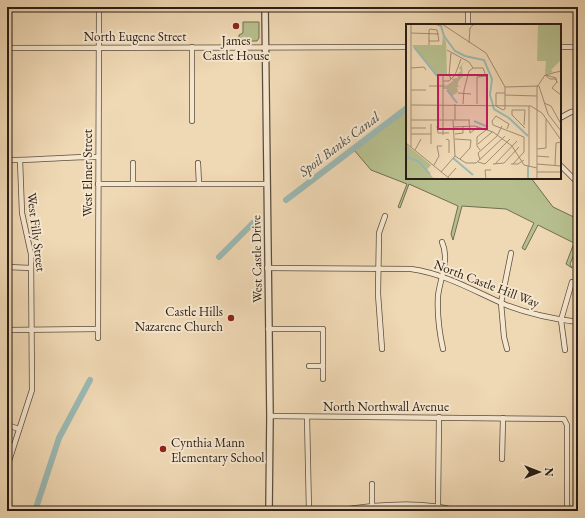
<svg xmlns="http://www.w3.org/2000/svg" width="585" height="518" viewBox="0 0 585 518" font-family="'EB Garamond',serif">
<rect width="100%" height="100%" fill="#efd8b4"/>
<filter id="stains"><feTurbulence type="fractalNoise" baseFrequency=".005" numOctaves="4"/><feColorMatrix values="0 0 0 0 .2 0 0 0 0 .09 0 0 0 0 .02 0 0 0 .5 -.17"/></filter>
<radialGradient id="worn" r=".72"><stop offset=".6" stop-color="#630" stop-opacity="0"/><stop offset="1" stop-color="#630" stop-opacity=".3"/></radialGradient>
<g fill="#b7bf8e" stroke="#706e52">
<path d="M 243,22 L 259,22 L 259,38 L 257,41 L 239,41 L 239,35 L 243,33 Z"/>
<path d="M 407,109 L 407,178 L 531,178 L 553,207 L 578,219 L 578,245 L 570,264 L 572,268 L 566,264 L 574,243 L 538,225 L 525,250 L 522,248 L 534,223 L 506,209 L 462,206 L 453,240 L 451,234 L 458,206 L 409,184 L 400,208 L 398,207 L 407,184 L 371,170 L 354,150 Z"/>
</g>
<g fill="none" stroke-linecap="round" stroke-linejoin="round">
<g stroke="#9bb9b3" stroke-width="6">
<path d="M 286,200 L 407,108"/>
<path d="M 219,257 L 253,223"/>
<path d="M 35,511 L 59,438 L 90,380"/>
</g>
<g stroke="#5b4c3d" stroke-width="6">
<g id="minor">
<path d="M 468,25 L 468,7"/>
<path d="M 192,47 L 192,121"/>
<path d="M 560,47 L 578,47"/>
<path d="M 7,48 L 407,47"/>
<path d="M 560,118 L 571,112 L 578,111"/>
<path d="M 7,160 C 38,160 68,157 98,157"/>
<path d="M 133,163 L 133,184"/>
<path d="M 198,163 L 199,184"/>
<path d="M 560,165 L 578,183"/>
<path d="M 98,184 L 266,184"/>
<path d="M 442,242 C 450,260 440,278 438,296 C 437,314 439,331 443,349"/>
<path d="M 7,267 L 31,268"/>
<path d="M 267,268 L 411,269 C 446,274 474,291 506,305 C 529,314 553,319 578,322"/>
<path d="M 268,329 L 323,329 L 323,379"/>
<path d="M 7,330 L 98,329"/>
<path d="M 98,338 L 99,7"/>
<path d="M 382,349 L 378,294 L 379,233 L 385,216"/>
<path d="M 507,349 L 504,337 L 501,303 L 511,253"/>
<path d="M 565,350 L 561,320 L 572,282"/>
<path d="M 309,366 L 323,366"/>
<path d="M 270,416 L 564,419 L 567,425 L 567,511"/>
<path d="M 307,417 L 309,511"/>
<path d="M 7,425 L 19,429"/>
<path d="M 502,459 L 503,418"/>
<path d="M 7,467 L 32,390 L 31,254 L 22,213 L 20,160"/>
<path d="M 438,506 L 439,417"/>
<path d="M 372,507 L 372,484"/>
<path d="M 336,511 C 373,505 421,500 457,511"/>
<path d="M 571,511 L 578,508"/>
</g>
</g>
<g stroke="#5b4c3d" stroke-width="8">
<path id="tertiary" d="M 265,7 L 270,416 L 269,511"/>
</g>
<use href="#minor" stroke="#f5e6ce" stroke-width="4.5"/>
<use href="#tertiary" stroke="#f5e6ce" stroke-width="5.5"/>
</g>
<g fill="#8f2418" stroke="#f5e6ce" stroke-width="1.5">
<circle cx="236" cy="26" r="4"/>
<circle cx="231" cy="318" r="4"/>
<circle cx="163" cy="449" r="4"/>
</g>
<g text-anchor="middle" stroke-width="4" stroke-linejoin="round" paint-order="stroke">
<g font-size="13" fill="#2a1d15" stroke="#f5e6ce">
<text x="135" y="41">North Eugene Street</text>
<text transform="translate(87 173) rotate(-90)" y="5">West Elmer Street</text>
<text transform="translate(37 232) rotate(83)" y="5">West Filly Street</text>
<text transform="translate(256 259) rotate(-91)" y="5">West Castle Drive</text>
<text transform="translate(487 283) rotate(21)" y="5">North Castle Hill Way</text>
<text x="386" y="411">North Northwall Avenue</text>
</g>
<g font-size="13" fill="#2a1d15" stroke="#f5e6ce">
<text x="236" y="45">James<tspan x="236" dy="15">Castle House</tspan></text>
<text x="223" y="316" text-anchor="end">Castle Hills<tspan x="223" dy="15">Nazarene Church</tspan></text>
<text x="171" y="447" text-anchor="start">Cynthia Mann<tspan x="171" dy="15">Elementary School</tspan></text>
</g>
<g font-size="14" font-style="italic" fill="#4c4c44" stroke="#f5e6ce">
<text transform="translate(339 144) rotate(-37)" y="5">Spoil Banks Canal</text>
</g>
</g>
<g transform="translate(406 24)">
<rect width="155" height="155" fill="#efd8b4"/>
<path d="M 132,0 L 155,0 L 155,36 L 145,46 L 147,48 L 139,50 L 140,37 L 131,37 ZM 37,12 L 40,18 L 41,50 L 29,50 L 6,21 L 36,21 ZM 59,37 L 58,39 L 56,41 L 57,52 L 52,58 L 52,62 L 55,63 L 51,63 L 52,68 L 46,72 L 41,65 L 37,65 L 37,59 L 40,62 L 47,57 L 46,55 L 52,54 L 51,50 L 55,47 L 53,44 ZM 0,120 L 25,141 L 21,146 L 28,155 L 0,155 Z" fill="#b7bf8e"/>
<path fill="none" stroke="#9bb9b3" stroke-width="2" d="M 30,0 L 35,2 L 38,12 L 49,27 L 59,32 L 78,36 L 86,55 L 84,71 L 88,85 L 103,94 L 122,112M 8,23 L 31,52M 41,66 L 51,79M 68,97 L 82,103M 0,133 L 12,137 L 24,150M 47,134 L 67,151M 122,142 L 122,155"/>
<path fill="none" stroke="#a08d74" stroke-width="1" d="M 5,0 L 5,123M 36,0 L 80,29 L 99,63 L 99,85 L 97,86 L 90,82 L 90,69 L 99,69M 5,9 L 33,10M 63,19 L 64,4 L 68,0M 23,21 L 23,6 L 24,5 L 31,6 L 33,17 L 23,17M 41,26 L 63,38 L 67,44M 5,44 L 18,43 L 20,46M 67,44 L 77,44 L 81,55 L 81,80M 37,50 L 37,111M 139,51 L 144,55 L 150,55 L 151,59 L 150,54 L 140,51M 45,55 L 43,51 L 45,29M 37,57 L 43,57 L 49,51 L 55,35M 150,59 L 146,64 L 155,71M 23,62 L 37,62M 99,63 L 133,62 L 142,90 L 155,107M 5,66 L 20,66M 52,69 L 65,70M 99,71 L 131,72M 138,79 L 145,82 L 155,100M 49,80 L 49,96M 57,80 L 58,66 L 63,47 L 67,44M 71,80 L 71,53 L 80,52M 5,81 L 125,82 L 136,89 L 155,116M 5,96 L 64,96M 47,96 L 49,132M 63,96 L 64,109 L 72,103M 25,100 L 25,120M 118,101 L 119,86 L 106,86 L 106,91 L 119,104M 31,102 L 32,109 L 43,109M 47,103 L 69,102 L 87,108 L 106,122 L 118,141 L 131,144M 5,104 L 20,104M 101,105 L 103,100 L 90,92 L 86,97 L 87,101 L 118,113 L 118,128 L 107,140M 5,110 L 25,110M 49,110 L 57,109 L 57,102M 40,115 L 43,116 L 43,129M 49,115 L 65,116 L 64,124 L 54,135M 0,119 L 44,155M 72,120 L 86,108M 131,125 L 140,124 L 140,95M 9,126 L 15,115M 74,126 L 71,122 L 71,113 L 80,106M 131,132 L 143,133M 74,136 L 72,129 L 91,112 L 96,102M 72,138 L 79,140 L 104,115M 87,140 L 98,139 L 113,123M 89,140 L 111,117M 105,140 L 112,140 L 118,136M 131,140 L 155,142M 28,141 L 33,132 L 31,122 L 36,122M 149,141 L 150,119 L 155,118M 123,143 L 123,82M 35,148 L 49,132 L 60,139 L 70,139 L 99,112M 131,148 L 155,148M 42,153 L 50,144M 80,155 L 79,146 L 85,146M 131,155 L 131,63 L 139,51 L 155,47M 131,155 L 152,155"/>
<path fill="#c2185b" fill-opacity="0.15" stroke="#c2185b" stroke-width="2" d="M 32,51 L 81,51 L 81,105 L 32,105 Z"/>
<rect width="155" height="155" fill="none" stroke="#2a1d15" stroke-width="2"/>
</g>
<rect width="585" height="518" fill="none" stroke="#efd8b4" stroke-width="24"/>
<rect x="8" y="8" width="569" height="502" fill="none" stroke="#2a1d15" stroke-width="2"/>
<rect x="12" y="12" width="561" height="494" fill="none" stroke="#2a1d15"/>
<g transform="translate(539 472) rotate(90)" stroke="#f5e6ce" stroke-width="3" paint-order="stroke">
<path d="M0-3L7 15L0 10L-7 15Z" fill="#2a1d15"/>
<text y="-6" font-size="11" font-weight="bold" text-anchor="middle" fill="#2a1d15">N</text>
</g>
<rect width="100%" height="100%" filter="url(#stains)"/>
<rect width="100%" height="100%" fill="url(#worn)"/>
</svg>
